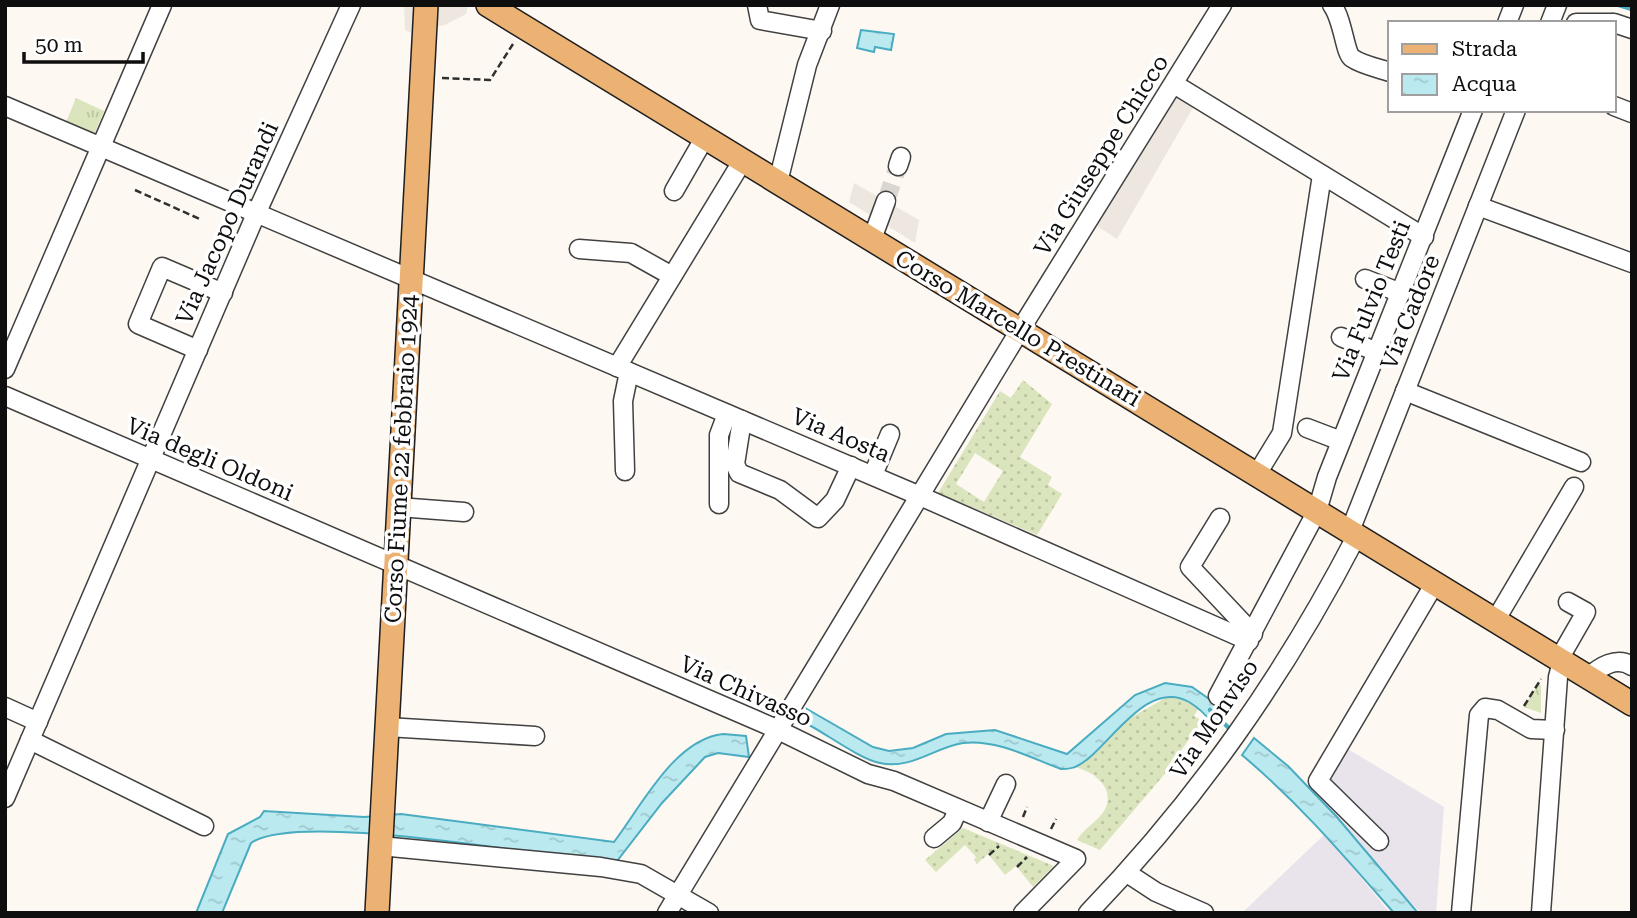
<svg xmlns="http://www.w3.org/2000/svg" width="1637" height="918" viewBox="0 0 1637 918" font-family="'Roboto Serif',serif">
<defs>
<pattern id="grass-tufts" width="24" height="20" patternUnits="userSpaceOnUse" patternTransform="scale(1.75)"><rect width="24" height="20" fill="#dbe5bd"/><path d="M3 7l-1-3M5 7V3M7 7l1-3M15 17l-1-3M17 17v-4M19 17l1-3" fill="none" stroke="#bbc3a1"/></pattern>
<pattern id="garden-dots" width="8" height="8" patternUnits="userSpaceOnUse" patternTransform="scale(1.75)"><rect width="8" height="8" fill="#dbe5bd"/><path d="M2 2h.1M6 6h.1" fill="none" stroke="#bbc3a1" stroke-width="1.8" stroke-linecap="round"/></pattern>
<pattern id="water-ripples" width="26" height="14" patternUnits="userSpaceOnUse" patternTransform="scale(1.75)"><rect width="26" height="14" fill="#bae9f0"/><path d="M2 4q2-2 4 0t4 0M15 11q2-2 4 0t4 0" fill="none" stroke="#9fc7cd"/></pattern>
</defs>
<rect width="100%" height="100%" fill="#fdf8f1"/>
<path fill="#e9e4ec" d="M 1348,749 L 1444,807 L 1436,913 L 1422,913 L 1398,892 L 1361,849 L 1347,861 L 1390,913 L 1244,911 L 1326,833 L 1342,850 L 1355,841 L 1320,800 Z"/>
<g fill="url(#grass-tufts)">
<path d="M 76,98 L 104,111 L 94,135 L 66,122 Z"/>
<path d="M 1538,684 L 1541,685 L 1541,713 L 1524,707 Z"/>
</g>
<g fill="url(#garden-dots)" fill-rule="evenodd">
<path d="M 1023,380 L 1052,404 L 1020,457 L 1052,477 L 1048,485 L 1062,494 L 1037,535 L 938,493 L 1000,391 L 1011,398 ZM 975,453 L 1003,471 L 984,502 L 956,484 Z"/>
<path d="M 1167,697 L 1184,700 L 1198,709 L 1194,716 L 1202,721 L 1163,776 L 1100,850 L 1077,840 C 1084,828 1096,823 1104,811 C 1117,789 1094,771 1074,767 L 1125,721 Z"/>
<path d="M 963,828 L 1054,866 L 1033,887 L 1016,866 L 1005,875 L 988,854 L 977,864 L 974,860 L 976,857 L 965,845 L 936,872 L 925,860 Z"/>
</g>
<g fill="#eee7e0">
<path d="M 404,5 L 468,5 L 466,14 L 445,25 L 409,32 L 405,30 Z"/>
<path d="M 1174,95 L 1194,106 L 1117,239 L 1094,224 Z"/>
<path d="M 854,183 L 919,220 L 915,243 L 849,202 Z"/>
</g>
<g fill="url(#water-ripples)" stroke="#49acc0" stroke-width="2">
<path d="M 861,30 L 894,34 L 891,50 L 875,47 L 874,52 L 857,48 Z"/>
<path d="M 1165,683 L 1192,687 L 1219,706 L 1209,720 C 1204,712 1197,707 1189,702 C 1145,677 1108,751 1077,766 C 1072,769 1066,769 1061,769 C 1031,758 997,739 963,743 C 935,747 911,770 880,763 C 860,759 828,735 809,725 L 807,709 L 873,747 L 889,751 L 913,748 L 946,734 L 995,730 L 1067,754 L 1135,695 Z"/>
<path d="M 723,734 L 746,736 L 749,757 L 718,753 L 705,757 L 662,803 L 617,861 C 599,862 580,858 563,856 C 504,850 293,813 251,843 L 222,913 L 196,913 L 228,834 L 260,817 L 264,811 L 364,817 L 401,814 L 614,842 C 642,805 675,739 723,734 Z"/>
<path d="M 1254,738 L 1288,766 L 1336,816 L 1418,913 L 1394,913 C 1343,855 1301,805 1242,755 Z"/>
</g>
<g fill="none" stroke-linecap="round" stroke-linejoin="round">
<g stroke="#49acc0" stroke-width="4.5">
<path d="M 1619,5 L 1632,9"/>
<path d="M 1210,710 L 1234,733"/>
</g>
<path stroke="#d9d5cf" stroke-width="18" stroke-dasharray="18 9" stroke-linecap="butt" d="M 886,201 L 898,166"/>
<g stroke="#414141" stroke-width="21">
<g id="minor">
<path d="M 757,5 L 760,20 L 822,31"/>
<path d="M 1332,5 C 1343,19 1345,54 1352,58 C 1362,65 1378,68 1390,72"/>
<path d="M 1507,23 L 1514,5"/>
<path d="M 1550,23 L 1557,5"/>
<path d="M 1576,23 L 1612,23"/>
<path d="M 1614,23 L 1632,29"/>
<path d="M 1174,84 L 1424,237"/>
<path d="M 5,106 L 920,496 L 1249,641"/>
<path d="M 1614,106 L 1632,113"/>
<path d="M 898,166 L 901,157"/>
<path d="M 778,182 L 807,65 L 830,5"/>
<path d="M 674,191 L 705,137"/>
<path d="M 1478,206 L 1632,263"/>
<path d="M 872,239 L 886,201"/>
<path d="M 579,249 L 631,253 L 672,276"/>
<path d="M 1365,279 L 1401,293"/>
<path d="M 1341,337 L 1377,352"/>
<path d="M 198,350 L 138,324 L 162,267 L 223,293"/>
<path d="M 617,367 L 743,160"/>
<path d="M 5,369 L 162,5"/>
<path d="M 1405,391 L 1581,462"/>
<path d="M 5,396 L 772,727 L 868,774 L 894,781 L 1076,859 L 1023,913"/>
<path d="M 742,420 L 735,464 L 739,473 L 780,490 L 818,518 L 835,500 L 851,466"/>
<path d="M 1307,428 L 1341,441"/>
<path d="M 625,471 L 623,401 L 629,372"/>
<path d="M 1257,474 L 1282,433 L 1322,175"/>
<path d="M 873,475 L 890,434"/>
<path d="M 719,504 L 719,435 L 727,414"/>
<path d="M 398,507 L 464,512"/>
<path d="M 1220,518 L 1190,567 L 1253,634"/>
<path d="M 1350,531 L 1516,110"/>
<path d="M 1495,621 L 1574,487"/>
<path d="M 1559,659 L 1586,612 L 1568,602"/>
<path d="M 1588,677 C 1600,667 1616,656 1632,666"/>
<path d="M 1218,696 L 1317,511 L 1327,477 L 1473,110"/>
<path d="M 5,707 L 38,722"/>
<path d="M 387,727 L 535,736"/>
<path d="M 30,740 L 204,826"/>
<path d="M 5,798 L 256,214 L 351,5"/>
<path d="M 988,822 L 1006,784"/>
<path d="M 934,838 L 952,823 L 958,809"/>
<path d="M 1379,841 L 1318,781 L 1435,583"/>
<path d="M 380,846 L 601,867 L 641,874 L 709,913"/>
<path d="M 1127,873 L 1156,892 L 1204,913"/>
<path d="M 667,913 L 1020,330 L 1222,5"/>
<path d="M 1088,913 C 1198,799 1284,676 1357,535"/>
<path d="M 1461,913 L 1479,715 L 1485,708 L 1498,710 L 1531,729 L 1555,730"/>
<path d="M 1541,913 L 1558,677 L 1562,662"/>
</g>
</g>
<g stroke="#1f1f1f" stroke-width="26">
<g id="major">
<path d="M 488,5 L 1632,704"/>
<path d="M 377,913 L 426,5"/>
</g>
</g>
<g stroke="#303030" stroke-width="2.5" stroke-dasharray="7 3.5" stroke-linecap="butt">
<path d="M 442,78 L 490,80 L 513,44"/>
<path d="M 135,190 L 202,220"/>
<path d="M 1524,706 L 1541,679"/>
<path d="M 1023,817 L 1027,807"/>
<path d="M 1051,829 L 1056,819"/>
<path d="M 989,855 L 999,846"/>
<path d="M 1017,867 L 1027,857"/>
</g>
<use href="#minor" stroke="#fff" stroke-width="18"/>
<use href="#major" stroke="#ebb274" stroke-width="23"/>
</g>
<g text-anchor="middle" stroke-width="7" stroke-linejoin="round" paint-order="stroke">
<g font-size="23" fill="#0e0e0e" stroke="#fff">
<text transform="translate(1101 155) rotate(-58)" y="8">Via Giuseppe Chicco</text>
<text transform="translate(227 223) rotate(-66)" y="8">Via Jacopo Durandi</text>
<text transform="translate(1371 301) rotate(-68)" y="8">Via Fulvio Testi</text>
<text transform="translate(1410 312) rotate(-68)" y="8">Via Cadore</text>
<text transform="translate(1018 328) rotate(31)" y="8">Corso Marcello Prestinari</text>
<text transform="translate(841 435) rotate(23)" y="8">Via Aosta</text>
<text transform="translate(210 459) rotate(23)" y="8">Via degli Oldoni</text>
<text transform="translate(401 459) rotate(-87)" y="8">Corso Fiume 22 febbraio 1924</text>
<text transform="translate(746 691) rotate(24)" y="8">Via Chivasso</text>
<text transform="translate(1214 719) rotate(-56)" y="8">Via Monviso</text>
</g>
</g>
<rect width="1637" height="918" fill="none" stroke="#0e0e0e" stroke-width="14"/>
<rect x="1388" y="21" width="228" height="91" fill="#ffffff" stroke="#9f9f9f" stroke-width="2"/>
<rect x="1402" y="44" width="35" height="10" fill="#ebb274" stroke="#9f9f9f" stroke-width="2"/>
<text x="1452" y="56" font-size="21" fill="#0e0e0e">Strada</text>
<rect x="1402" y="74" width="35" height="21" fill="url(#water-ripples)" stroke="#9f9f9f" stroke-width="2"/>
<text x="1452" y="91" font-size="21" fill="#0e0e0e">Acqua</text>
<path d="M24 52v10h119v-10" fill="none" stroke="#0e0e0e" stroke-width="3.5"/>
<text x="35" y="52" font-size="21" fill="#0e0e0e" stroke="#ffffff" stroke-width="5" paint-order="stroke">50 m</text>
</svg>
